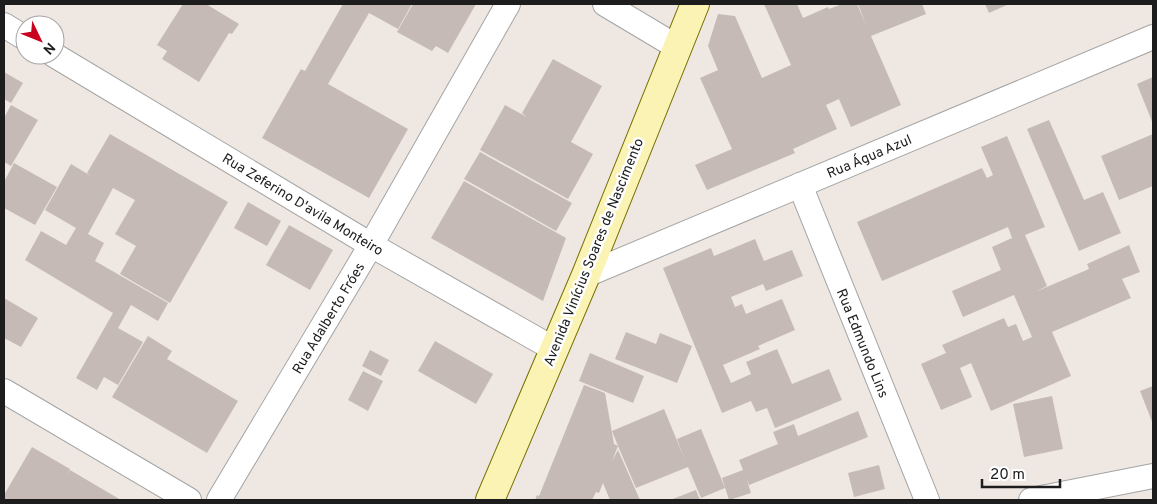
<svg xmlns="http://www.w3.org/2000/svg" width="1157" height="504" viewBox="0 0 1157 504" font-family="Overpass,sans-serif">
<rect width="100%" height="100%" fill="#efe8e2"/>
<g fill="#c6bab6">
<path d="M 183,4 L 206,4 L 239,24 L 232,34 L 229,33 L 199,82 L 162,59 L 167,51 L 157,45 Z"/>
<path d="M 343,4 L 412,4 L 398,29 L 369,13 L 328,84 L 408,129 L 369,198 L 262,138 L 301,69 L 305,71 Z"/>
<path d="M 413,4 L 476,4 L 448,53 L 436,46 L 432,51 L 397,32 Z"/>
<path d="M 764,4 L 797,4 L 803,18 L 828,7 L 829,9 L 842,4 L 857,4 L 866,25 L 858,4 L 922,4 L 926,14 L 871,36 L 901,105 L 851,127 L 839,99 L 826,105 L 837,129 L 793,149 L 795,153 L 707,190 L 695,165 L 732,149 L 700,78 L 718,70 L 708,46 L 718,14 L 735,16 L 762,78 L 791,65 Z"/>
<path d="M 985,4 L 1009,4 L 989,13 Z"/>
<path d="M 553,59 L 602,86 L 571,142 L 593,154 L 568,199 L 480,150 L 505,105 L 527,117 L 522,113 Z"/>
<path d="M 4,72 L 23,83 L 11,103 L 4,99 Z"/>
<path d="M 1153,77 L 1153,124 L 1137,84 Z"/>
<path d="M 11,105 L 38,120 L 11,166 L 4,162 L 4,118 Z"/>
<path d="M 1049,120 L 1084,200 L 1103,192 L 1121,233 L 1079,251 L 1027,129 Z"/>
<path d="M 110,134 L 228,202 L 170,303 L 120,274 L 136,246 L 115,234 L 135,200 L 113,188 L 88,234 L 104,243 L 95,261 L 168,303 L 158,321 L 131,305 L 118,328 L 143,342 L 118,385 L 104,377 L 97,390 L 76,378 L 113,313 L 25,260 L 41,231 L 66,245 L 76,228 L 45,210 L 71,164 L 91,176 L 87,173 Z"/>
<path d="M 1153,134 L 1153,186 L 1119,200 L 1101,156 Z"/>
<path d="M 1007,136 L 1045,227 L 1025,235 L 1047,286 L 1035,292 L 1089,269 L 1087,264 L 1129,245 L 1140,272 L 1122,279 L 1131,298 L 1052,332 L 1071,376 L 991,411 L 971,363 L 960,368 L 972,397 L 941,410 L 921,364 L 946,353 L 942,345 L 1004,318 L 1008,327 L 1016,324 L 1023,341 L 1032,337 L 1014,295 L 963,317 L 952,291 L 1001,270 L 992,247 L 1012,238 L 1008,227 L 882,281 L 857,222 L 982,168 L 987,178 L 993,175 L 981,147 Z"/>
<path d="M 480,152 L 572,203 L 556,231 L 464,179 Z"/>
<path d="M 14,163 L 57,187 L 35,225 L 4,208 L 4,182 Z"/>
<path d="M 464,181 L 566,238 L 543,301 L 431,238 Z"/>
<path d="M 248,202 L 281,221 L 267,246 L 234,228 Z"/>
<path d="M 289,225 L 333,250 L 310,290 L 266,265 Z"/>
<path d="M 755,239 L 764,261 L 792,250 L 803,276 L 766,291 L 763,284 L 731,297 L 735,307 L 742,304 L 746,314 L 782,299 L 795,330 L 758,346 L 760,349 L 723,365 L 731,383 L 751,374 L 746,362 L 777,349 L 792,384 L 829,369 L 842,400 L 775,428 L 767,408 L 756,412 L 751,401 L 722,413 L 663,268 L 711,248 L 714,256 Z"/>
<path d="M 4,298 L 38,318 L 21,347 L 4,338 Z"/>
<path d="M 626,332 L 656,344 L 660,333 L 692,346 L 677,383 L 615,359 Z"/>
<path d="M 148,336 L 172,351 L 167,359 L 238,401 L 207,453 L 112,397 Z"/>
<path d="M 435,341 L 493,374 L 476,404 L 418,371 Z"/>
<path d="M 370,350 L 389,360 L 381,376 L 362,366 Z"/>
<path d="M 590,353 L 644,376 L 633,403 L 579,381 Z"/>
<path d="M 363,371 L 383,381 L 368,411 L 348,400 Z"/>
<path d="M 584,385 L 605,393 L 614,444 L 618,446 L 612,431 L 664,409 L 685,460 L 677,439 L 701,429 L 725,488 L 701,498 L 688,467 L 636,488 L 618,446 L 612,461 L 618,450 L 640,500 L 610,500 L 603,483 L 599,493 L 596,492 L 592,500 L 535,500 L 537,495 L 539,496 Z"/>
<path d="M 1153,386 L 1153,424 L 1140,391 Z"/>
<path d="M 1052,396 L 1063,449 L 1024,457 L 1013,404 Z"/>
<path d="M 858,411 L 868,437 L 749,485 L 746,477 L 751,493 L 729,500 L 722,478 L 743,470 L 739,460 L 778,444 L 773,432 L 794,424 L 798,436 Z"/>
<path d="M 32,447 L 70,469 L 67,475 L 70,470 L 121,500 L 4,500 L 4,495 Z"/>
<path d="M 879,465 L 885,489 L 854,497 L 848,473 Z"/>
<path d="M 696,490 L 700,500 L 670,500 Z"/>
</g>
<g fill="none" stroke-linecap="round" stroke-linejoin="round">
<g stroke="#a4a4a4" stroke-width="26">
<g id="street">
<path d="M 605,4 L 677,47"/>
<path d="M 4,25 L 25,38"/>
<path d="M 54,55 L 371,245 L 554,349"/>
<path d="M 800,185 L 927,500"/>
<path d="M 586,275 L 1153,37"/>
<path d="M 4,391 L 189,500"/>
<path d="M 219,500 L 371,245 L 508,4"/>
<path d="M 1031,500 L 1153,476"/>
</g>
</g>
<g stroke="#767001" stroke-width="30">
<path id="secondary" d="M 490,500 L 586,275 L 695,4"/>
</g>
<use href="#street" stroke="#fff" stroke-width="24"/>
<use href="#secondary" stroke="#fbf3b4" stroke-width="28"/>
</g>
<g text-anchor="middle" stroke-width="5" stroke-linejoin="round" paint-order="stroke">
<g font-size="14" fill="#1d1d1d" stroke="#fff">
<text transform="translate(869 156) rotate(-23)" y="5">Rua Água Azul</text>
<text transform="translate(303 204) rotate(31)" y="5">Rua Zeferino D'avila Monteiro</text>
<text transform="translate(593 252) rotate(-68)" y="5">Avenida Vinícius Soares de Nascimento</text>
<text transform="translate(328 318) rotate(-59)" y="5">Rua Adalberto Fróes</text>
<text transform="translate(863 343) rotate(68)" y="5">Rua Edmundo Lins</text>
</g>
</g>
<rect width="1157" height="504" fill="none" stroke="#1d1d1d" stroke-width="10"/>
<g transform="translate(40 40) rotate(133)"><circle r="24" fill="#ffffff" stroke="#a5a5a5"/>
<path d="M0-4L9 19L0 12L-9 19Z" fill="#ca0021"/>
<text y="-8" font-size="14" font-weight="bold" text-anchor="middle" fill="#1d1d1d">N</text>
</g>
<path d="M982 479v8h78v-8" fill="none" stroke="#1d1d1d" stroke-width="2.5"/>
<text x="990" y="479" font-size="15" fill="#1d1d1d" stroke="#ffffff" stroke-width="4" paint-order="stroke">20 m</text>
</svg>
